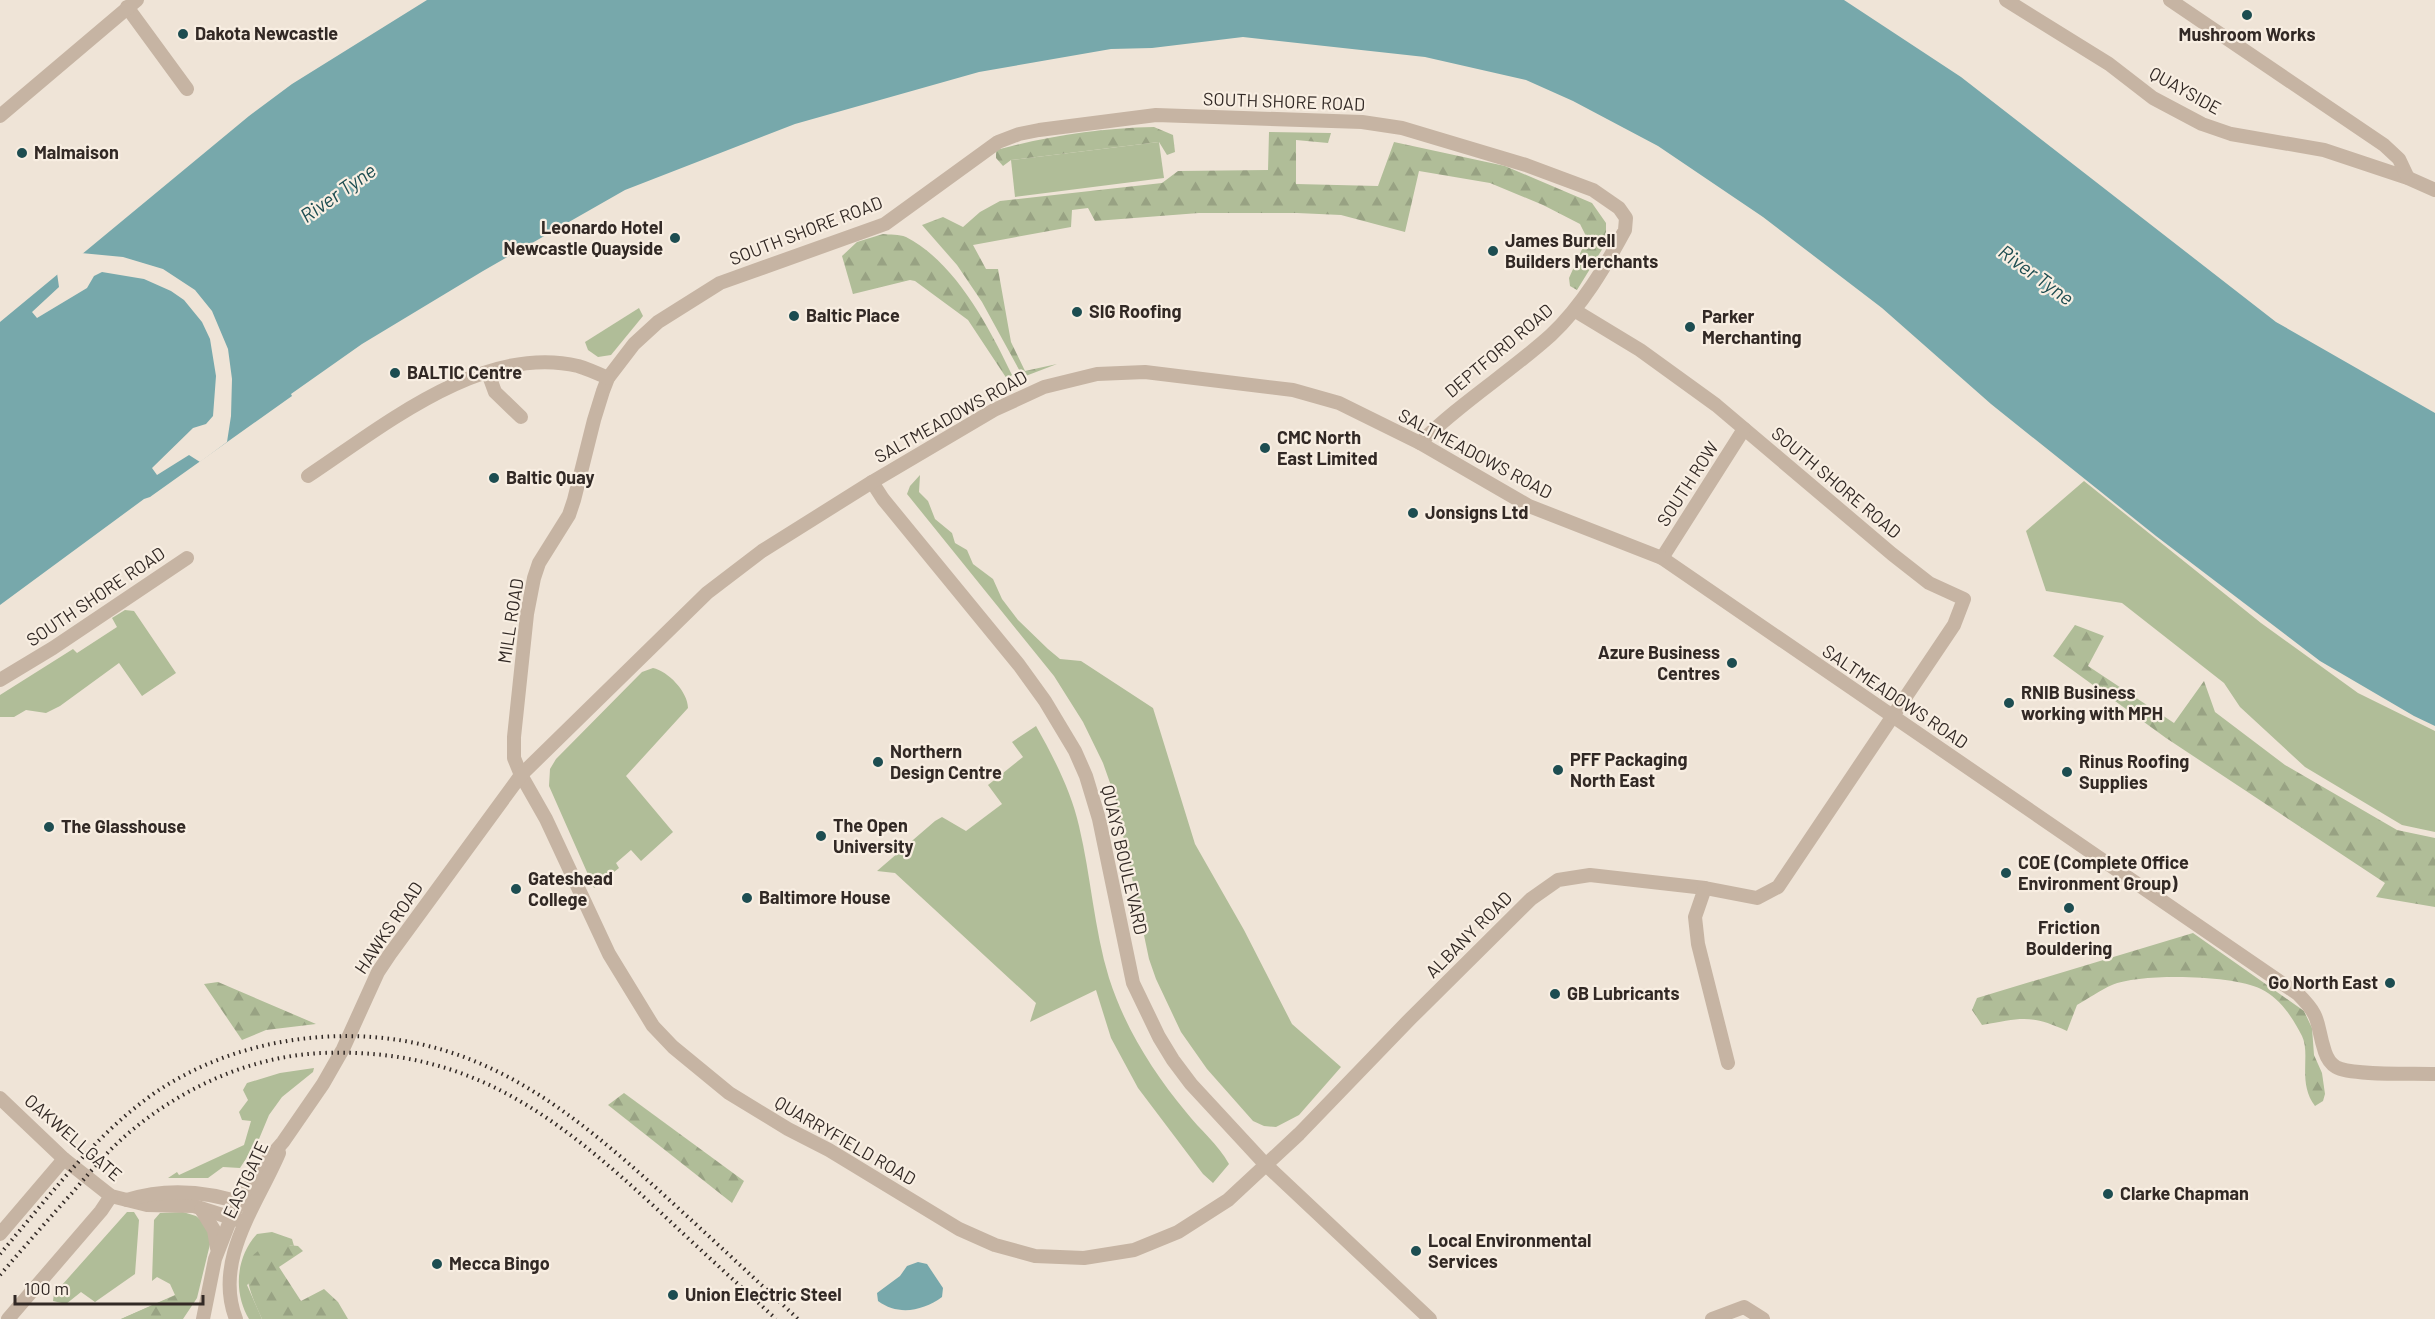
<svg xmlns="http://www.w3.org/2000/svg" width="2435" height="1319" viewBox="0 0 2435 1319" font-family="Barlow,sans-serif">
<defs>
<pattern id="forest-firs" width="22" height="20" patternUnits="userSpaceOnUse" patternTransform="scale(1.5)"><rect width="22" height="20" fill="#b0bd98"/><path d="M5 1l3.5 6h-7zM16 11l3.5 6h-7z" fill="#98a283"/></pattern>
</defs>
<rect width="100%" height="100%" fill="#efe4d7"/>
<g fill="#b0bd98">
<path d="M 1159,142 L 1164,178 L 1015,197 L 1011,160 Z"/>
<path d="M 639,308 L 643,316 L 611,355 L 598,357 L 588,350 L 585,342 Z"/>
<path d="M 920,475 L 919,492 L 928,501 L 935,519 L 952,533 L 955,543 L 967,550 L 973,564 L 993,579 L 1002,599 L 1018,620 L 1048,649 L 1060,659 L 1081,661 L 1153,708 L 1195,844 L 1244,930 L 1292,1024 L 1341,1067 L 1299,1115 L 1276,1127 L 1264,1126 L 1253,1121 L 1207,1069 L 1181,1032 L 1156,979 L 1149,959 L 1115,797 L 1103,763 L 1083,722 L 1054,676 L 907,494 L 910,486 Z"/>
<path d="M 2084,481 L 2261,623 L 2358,693 L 2435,731 L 2435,832 L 2402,825 L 2305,767 L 2240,707 L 2224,683 L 2122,603 L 2046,591 L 2026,531 Z"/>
<path d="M 125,610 L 134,611 L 176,673 L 142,696 L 119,663 L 60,706 L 46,713 L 26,710 L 14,717 L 0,717 L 0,695 L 73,649 L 77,653 L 117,627 L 112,618 Z"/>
<path d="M 653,668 C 668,671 688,692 688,708 L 626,776 L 673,832 L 641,861 L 631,850 L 616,863 L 619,868 L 594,888 L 549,786 L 550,769 L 556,759 L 642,672 Z"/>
<path d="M 1036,726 C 1054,758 1071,791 1079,826 C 1091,876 1094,929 1109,978 C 1125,1028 1153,1072 1186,1112 C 1200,1130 1218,1144 1229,1164 L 1213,1183 L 1203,1174 L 1138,1088 L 1111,1038 L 1096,990 L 1030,1022 L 1036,1003 L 895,873 L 877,871 L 935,821 L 942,817 L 966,831 L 1002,804 L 988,785 L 1023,757 L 1012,742 Z"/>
<path d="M 314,1068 L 313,1072 L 282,1097 L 269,1115 L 259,1139 L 240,1168 L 223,1167 L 208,1178 L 168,1178 L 177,1172 L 179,1175 L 244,1145 L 251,1121 L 242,1120 L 239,1112 L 248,1100 L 243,1090 L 247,1083 L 280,1073 Z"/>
<path d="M 127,1212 L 134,1212 L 139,1220 L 135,1274 L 95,1302 L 81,1292 L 66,1304 L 53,1301 L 54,1294 Z"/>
<path d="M 183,1212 L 196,1216 L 208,1226 L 211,1240 L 197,1298 L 183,1319 L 121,1319 L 175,1295 L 170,1284 L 157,1277 L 152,1281 L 154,1220 L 160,1213 Z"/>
<path d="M 272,1232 L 292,1239 L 294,1246 L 290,1245 L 247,1285 L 262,1319 L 249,1319 C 233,1292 236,1257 257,1234 Z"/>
</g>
<g fill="url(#forest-firs)">
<path d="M 1154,127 L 1173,135 L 1175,152 L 1167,155 L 1159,142 L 1011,160 L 1003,166 L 996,158 L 996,150 C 1049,136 1099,128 1154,127 Z"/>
<path d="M 1269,132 L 1331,133 L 1328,143 L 1296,140 L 1296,184 L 1378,186 L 1394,142 L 1505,166 L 1592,203 L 1606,223 L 1606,243 L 1577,290 L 1570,286 L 1569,278 L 1587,238 L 1580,224 L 1543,205 L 1490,183 L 1419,171 L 1405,232 L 1341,215 L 1297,213 L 1199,213 L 1095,221 L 1088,208 L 1072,210 L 1071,227 L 973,245 L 986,269 L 998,269 L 1011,342 L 1025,371 L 1057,364 L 1023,377 L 982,302 L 957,265 L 922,225 L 943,217 L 963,227 L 980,212 L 1000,201 L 1162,183 L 1178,171 L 1268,170 Z"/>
<path d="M 883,234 C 890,235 899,234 906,237 C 955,262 989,327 1012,375 L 1007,379 L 968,320 L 915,281 L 910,280 L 853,294 L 842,256 L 857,242 Z"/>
<path d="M 2075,625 L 2104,636 L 2088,666 L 2174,723 L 2204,681 L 2215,712 L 2285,765 L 2397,830 L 2435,838 L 2435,907 L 2376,897 L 2385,883 L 2166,738 L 2053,656 Z"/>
<path d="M 2193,933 L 2304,1011 L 2312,1028 L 2314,1055 L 2322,1073 L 2325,1094 L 2323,1101 L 2315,1106 C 2297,1082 2311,1055 2302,1036 C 2292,1017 2281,999 2261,989 C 2233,975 2141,973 2112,985 C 2100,990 2088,999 2077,1005 L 2067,1031 C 2031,1014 2021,1018 1982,1025 L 1972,1010 L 1977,998 Z"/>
<path d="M 218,982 L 316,1024 L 266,1030 L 242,1040 L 204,984 Z"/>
<path d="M 624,1093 L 744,1181 L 732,1203 L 608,1105 Z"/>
<path d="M 278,1244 L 298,1246 L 303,1251 L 279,1267 L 301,1301 L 324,1289 L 338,1302 L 348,1319 L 262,1319 C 249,1290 230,1252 278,1244 Z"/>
<path d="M 176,1295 L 180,1305 L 165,1319 L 121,1319 Z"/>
</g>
<g fill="#77a8ab">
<path d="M 427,0 L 1844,0 L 1961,77 L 2276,322 L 2435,413 L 2435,726 L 2414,716 L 2320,661 L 2156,536 L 1991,404 L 1882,308 L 1763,217 L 1658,146 L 1573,101 L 1526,80 L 1425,57 L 1243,37 L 1152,48 L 1111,49 L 979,72 L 795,124 L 625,190 L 483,271 L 362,344 L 291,394 L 292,396 L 150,497 L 144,499 L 0,605 L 0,322 L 249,116 L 292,84 Z"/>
<path d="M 918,1262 L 927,1264 L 943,1288 L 942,1297 C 923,1311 898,1316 878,1301 L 877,1293 L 900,1276 L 907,1266 Z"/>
</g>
<path fill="#efe4d7" d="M 81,253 L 123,257 L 163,269 L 195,290 L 212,311 L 228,349 L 232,379 L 231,416 L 227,442 L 200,462 L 189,455 L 157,475 L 152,468 L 193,428 L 206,424 L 213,416 L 216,376 L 210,339 L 202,322 L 184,300 L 171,291 L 144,279 L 102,272 L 94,276 L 87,288 L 37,318 L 32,312 L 59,287 L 57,273 Z"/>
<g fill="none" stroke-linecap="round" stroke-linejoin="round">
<g stroke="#c6b4a3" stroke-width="14">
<path d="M 2006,0 L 2109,64 L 2153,98 L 2202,124 L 2231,134 L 2324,150 L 2408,178 L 2435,190"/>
<path d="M 2170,0 L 2384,145 L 2399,159 L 2408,178"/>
<path d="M 127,7 L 187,89"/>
<path d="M 0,116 L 137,0"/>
<path d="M 488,373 L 495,392 L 521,417"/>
<path d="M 1420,443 C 1460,403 1509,373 1551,335 C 1582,306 1605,267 1625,230 L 1626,218 L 1619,208 L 1593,190 L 1526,165 L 1402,128 L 1362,122 L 1156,115 L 1039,130 L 1019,134 L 998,142 L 885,224 L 720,283 L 658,322 L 634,344 L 608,378 L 603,391 L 594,420 L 574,500 L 569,515 L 539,563 L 534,578 L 527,614 L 514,737 L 514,758 L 521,775 L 546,819 L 609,954 L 653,1026 L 673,1047 L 729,1093 L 788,1129 L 829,1150 L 959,1229 L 995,1245 L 1035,1256 L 1084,1258 L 1134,1250 L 1178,1232 L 1228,1200 L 1299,1134 L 1411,1018 L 1531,899 L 1558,880 L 1590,875 L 1705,888 L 1757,898 L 1778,887 L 1954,625 L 1964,599 L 1929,583 L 1892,554 L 1716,405 L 1640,350 L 1574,310"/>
<path d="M 308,476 C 382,427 483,343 578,366 C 588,369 599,374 608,378"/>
<path d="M 872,482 L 883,499 L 1019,665 L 1045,701 L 1075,751 L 1086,776 L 1099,819 L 1133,983 L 1159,1037 L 1173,1060 L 1191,1084 L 1265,1164 L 1430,1319"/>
<path d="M 1662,558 L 1744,429"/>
<path d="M 0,680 L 53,648 L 187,558"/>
<path d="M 1705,888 L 1695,917 L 1698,944 L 1728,1063"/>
<path d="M 0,1098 L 64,1159 L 111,1196 L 147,1205 L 194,1206 L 244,1222"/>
<path d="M 127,1200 C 168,1187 208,1191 248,1205"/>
<path d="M 201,1209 L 214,1230 L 217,1248"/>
<path d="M 0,1234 L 64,1159"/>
<path d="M 8,1319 L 101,1211 L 111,1196"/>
<path d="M 203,1319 L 215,1259 L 231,1218 L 257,1172 L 283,1142 L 323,1084 L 343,1049 L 378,972 L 390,954 L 521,775 L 707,593 L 762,551 L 872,482 L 994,410 L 1044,387 L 1097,374 L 1145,372 L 1293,390 L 1339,403 L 1420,443 L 1529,506 L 1662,558 L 2298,994 C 2323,1019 2315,1022 2325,1052 C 2327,1058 2331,1064 2336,1067 C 2351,1076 2415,1073 2435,1074"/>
<path d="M 236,1319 C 213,1260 257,1205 279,1153"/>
<path d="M 1712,1319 L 1744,1307 L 1763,1319"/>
</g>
<g stroke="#322925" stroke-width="4" stroke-dasharray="1.5 4.5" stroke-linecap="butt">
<path d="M 0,1254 C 48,1198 95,1134 156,1092 C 205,1059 263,1041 321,1037 C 468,1027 563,1103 665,1196 C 710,1237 754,1278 798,1319"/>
<path d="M 0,1275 C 24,1247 48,1220 72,1193 C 91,1171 109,1149 131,1131 C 185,1086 253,1056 322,1053 C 469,1047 555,1115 657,1209 C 696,1246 736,1282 776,1319"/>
</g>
</g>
<g fill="#1d4d51" stroke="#f8eee2" stroke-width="2">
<circle cx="2247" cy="15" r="6"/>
<circle cx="183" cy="34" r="6"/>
<circle cx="22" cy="153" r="6"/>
<circle cx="675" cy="238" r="6"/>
<circle cx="1493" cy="251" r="6"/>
<circle cx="1077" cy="312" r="6"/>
<circle cx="794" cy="316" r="6"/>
<circle cx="1690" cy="327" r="6"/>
<circle cx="395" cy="373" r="6"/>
<circle cx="1265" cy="448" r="6"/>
<circle cx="494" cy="478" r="6"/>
<circle cx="1413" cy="513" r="6"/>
<circle cx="1732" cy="663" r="6"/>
<circle cx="2009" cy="703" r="6"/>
<circle cx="878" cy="762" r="6"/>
<circle cx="1558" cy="770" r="6"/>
<circle cx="2067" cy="772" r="6"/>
<circle cx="49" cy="827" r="6"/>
<circle cx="821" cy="836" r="6"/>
<circle cx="2006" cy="873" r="6"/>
<circle cx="516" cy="889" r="6"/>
<circle cx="747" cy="898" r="6"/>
<circle cx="2069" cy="908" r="6"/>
<circle cx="2390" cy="983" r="6"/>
<circle cx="1555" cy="994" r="6"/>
<circle cx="2108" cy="1194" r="6"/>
<circle cx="1416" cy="1251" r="6"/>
<circle cx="437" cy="1264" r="6"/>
<circle cx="673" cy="1295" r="6"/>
</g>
<g text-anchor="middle" stroke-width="4.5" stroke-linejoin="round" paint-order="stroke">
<g font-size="18" font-weight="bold" fill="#322925" stroke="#f8eee2" text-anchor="start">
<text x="195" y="40">Dakota Newcastle</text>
<text x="2247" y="41" text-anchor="middle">Mushroom Works</text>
<text x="34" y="159">Malmaison</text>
<text x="663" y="234" text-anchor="end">Leonardo Hotel<tspan x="663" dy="21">Newcastle Quayside</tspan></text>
<text x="1505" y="247">James Burrell<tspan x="1505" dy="21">Builders Merchants</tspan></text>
<text x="1089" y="318">SIG Roofing</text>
<text x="806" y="322">Baltic Place</text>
<text x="1702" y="323">Parker<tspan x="1702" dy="21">Merchanting</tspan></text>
<text x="407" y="379">BALTIC Centre</text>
<text x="1277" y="444">CMC North<tspan x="1277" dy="21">East Limited</tspan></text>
<text x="506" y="484">Baltic Quay</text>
<text x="1425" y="519">Jonsigns Ltd</text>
<text x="1720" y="659" text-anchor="end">Azure Business<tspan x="1720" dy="21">Centres</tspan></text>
<text x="2021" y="699">RNIB Business<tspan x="2021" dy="21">working with MPH</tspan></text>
<text x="890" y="758">Northern<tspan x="890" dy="21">Design Centre</tspan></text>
<text x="1570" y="766">PFF Packaging<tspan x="1570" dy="21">North East</tspan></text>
<text x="2079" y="768">Rinus Roofing<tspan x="2079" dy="21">Supplies</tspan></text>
<text x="833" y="832">The Open<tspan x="833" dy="21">University</tspan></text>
<text x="61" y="833">The Glasshouse</text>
<text x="2018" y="869">COE (Complete Office<tspan x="2018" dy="21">Environment Group)</tspan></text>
<text x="528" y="885">Gateshead<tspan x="528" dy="21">College</tspan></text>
<text x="759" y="904">Baltimore House</text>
<text x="2069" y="934" text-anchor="middle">Friction<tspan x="2069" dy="21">Bouldering</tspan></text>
<text x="2378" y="989" text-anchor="end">Go North East</text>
<text x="1567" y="1000">GB Lubricants</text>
<text x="2120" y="1200">Clarke Chapman</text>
<text x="1428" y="1247">Local Environmental<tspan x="1428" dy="21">Services</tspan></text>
<text x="449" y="1270">Mecca Bingo</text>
<text x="685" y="1301">Union Electric Steel</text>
</g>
<g font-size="18" fill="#322925" stroke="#f8eee2">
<text transform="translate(2185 91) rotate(29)" y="6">QUAYSIDE</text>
<text transform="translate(1284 102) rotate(2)" y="6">SOUTH SHORE ROAD</text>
<text transform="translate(806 231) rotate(-21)" y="6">SOUTH SHORE ROAD</text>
<text transform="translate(1499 351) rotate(-40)" y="6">DEPTFORD ROAD</text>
<text transform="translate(951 417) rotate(-29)" y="6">SALTMEADOWS ROAD</text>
<text transform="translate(1475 454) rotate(28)" y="6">SALTMEADOWS ROAD</text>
<text transform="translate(1836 483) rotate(40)" y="6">SOUTH SHORE ROAD</text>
<text transform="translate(1688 484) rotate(-57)" y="6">SOUTH ROW</text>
<text transform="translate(96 597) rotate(-34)" y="6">SOUTH SHORE ROAD</text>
<text transform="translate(511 621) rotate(-81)" y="6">MILL ROAD</text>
<text transform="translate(1895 697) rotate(34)" y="6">SALTMEADOWS ROAD</text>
<text transform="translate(1124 860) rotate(77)" y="6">QUAYS BOULEVARD</text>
<text transform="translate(389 928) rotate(-56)" y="6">HAWKS ROAD</text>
<text transform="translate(1469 935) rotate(-45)" y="6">ALBANY ROAD</text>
<text transform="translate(73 1138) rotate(41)" y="6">OAKWELLGATE</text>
<text transform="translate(845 1141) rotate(30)" y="6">QUARRYFIELD ROAD</text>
<text transform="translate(246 1180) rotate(-65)" y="6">EASTGATE</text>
</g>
<g font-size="20" font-style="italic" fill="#1d4d51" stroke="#f8eee2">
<text transform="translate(338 193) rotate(-35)" y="7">River Tyne</text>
<text transform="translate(2036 275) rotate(36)" y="7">River Tyne</text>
</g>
</g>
<path d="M15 1295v9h188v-9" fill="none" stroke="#322925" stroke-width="3"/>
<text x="24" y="1295" font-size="18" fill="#322925" stroke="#f8eee2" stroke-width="4.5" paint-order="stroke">100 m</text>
</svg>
